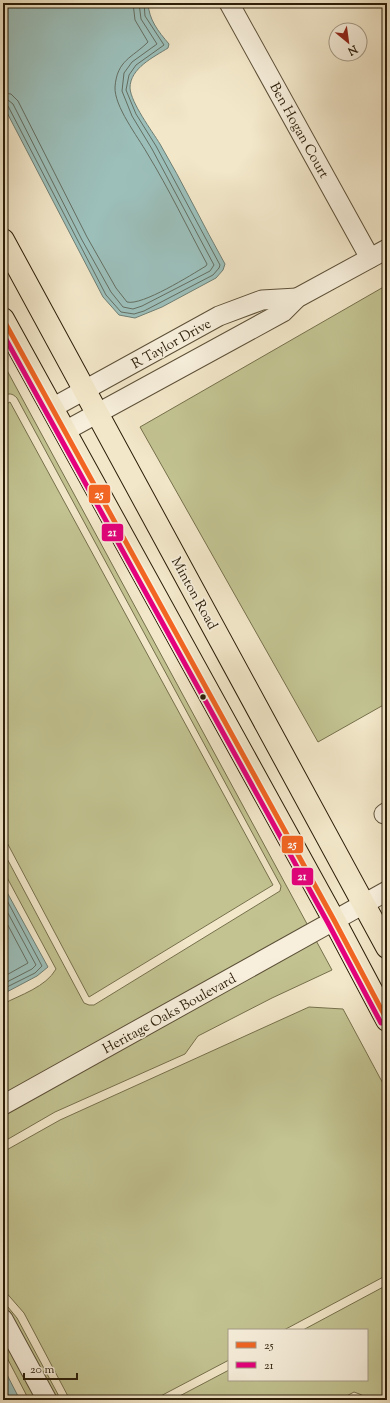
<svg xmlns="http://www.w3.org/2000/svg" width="390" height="1403" viewBox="0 0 390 1403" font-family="'Sorts Mill Goudy',serif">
<rect width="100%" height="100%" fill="#f2e7c9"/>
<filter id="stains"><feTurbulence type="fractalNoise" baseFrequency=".005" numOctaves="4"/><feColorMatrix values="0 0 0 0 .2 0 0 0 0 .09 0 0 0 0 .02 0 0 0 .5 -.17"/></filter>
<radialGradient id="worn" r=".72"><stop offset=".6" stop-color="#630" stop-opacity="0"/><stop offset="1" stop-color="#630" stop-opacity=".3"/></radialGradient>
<g fill="#c2c391" stroke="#76704c">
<path d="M 387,285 L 387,703 L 318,742 L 140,427 Z"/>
<path d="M 3,363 L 332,970 L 272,998 L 198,1036 L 185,1054 L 55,1112 L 3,1142 L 3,1004 C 20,995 46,987 56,969 L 3,870 L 3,851 L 84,1003 L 89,1005 L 94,1005 L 280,891 L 281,886 L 17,398 C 12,393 9,393 3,396 Z"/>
<path d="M 10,402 L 273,885 L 89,997 L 3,835 L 3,406 Z"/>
<path d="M 309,1007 L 343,1009 L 387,1091 L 387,1275 L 284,1330 L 229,1330 L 229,1360 L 153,1400 L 70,1400 L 24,1313 L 3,1289 L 3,1152 L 60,1120 Z"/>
<path d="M 387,1285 L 387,1400 L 378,1400 L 369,1397 L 365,1398 L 362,1395 L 354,1392 L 339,1400 L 172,1400 L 229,1370 L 229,1380 L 367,1380 L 367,1330 L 303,1330 Z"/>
<path d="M 3,1301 L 17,1318 L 61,1400 L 29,1400 L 3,1350 Z"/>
</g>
<g fill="#9cbfba" stroke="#6f7e73">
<path d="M 3,3 L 148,3 C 149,20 158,31 169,44 L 168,48 C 154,57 130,68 130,88 C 131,103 152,131 160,144 C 183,183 203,225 225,264 L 223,270 L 216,278 L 162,307 L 135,318 L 119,315 L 103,297 L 3,105 Z"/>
<path d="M 3,885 L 48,967 L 37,976 L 3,994 Z"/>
<path d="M 3,1367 L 20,1400 L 3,1400 Z"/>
</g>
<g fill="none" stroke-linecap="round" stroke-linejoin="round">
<g stroke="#646e61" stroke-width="1">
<path d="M 3,93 L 11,94 L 18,101 L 87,237 L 116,288 L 127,302 C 142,306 191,275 206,266 L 207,264 C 187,227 169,189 147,153 C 138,137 114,106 115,87 C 117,60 132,58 148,42 L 135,20 L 133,3"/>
<path d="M 3,99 L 8,100 L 13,104 L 82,240 L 111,292 L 123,307 L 133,309 L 142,306 L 210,271 L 214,265 L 152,149 L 132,116 L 122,91 L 124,73 L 132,62 L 157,44 L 141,19 L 139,3"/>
<path d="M 3,104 L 8,106 L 106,295 L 121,312 L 134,314 L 144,311 L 213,275 L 219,268 L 220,265 L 156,146 L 136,114 L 126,90 L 129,75 L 136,65 L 164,45 L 145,16 L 144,3"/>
<path d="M 3,893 L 42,966 L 35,973 L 3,989"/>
<path d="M 3,904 L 36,965 L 32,969 L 3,984"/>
<path d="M 3,916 L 28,963 L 3,977"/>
</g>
<g stroke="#5d5038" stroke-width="21">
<g id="minor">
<path d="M 229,3 L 370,258"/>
<path d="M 52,408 L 219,316 L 262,300 L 297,298"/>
<path d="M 65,431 L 283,312 L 297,298 L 387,249"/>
<path d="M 384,814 L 387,812"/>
<path d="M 3,1105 L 387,891"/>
<path d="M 3,1319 L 47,1400"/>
</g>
</g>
<g stroke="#2b1d08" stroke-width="24">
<g id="major">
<path d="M 3,240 L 387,947"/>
<path d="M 3,319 L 334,920 L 387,1020"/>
</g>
</g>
<use href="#minor" stroke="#f7efdc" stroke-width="19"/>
<use href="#major" stroke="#f2e7c9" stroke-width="22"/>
<g stroke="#f7efdc" stroke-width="8">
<path id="bus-1" d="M 3,319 L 334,920 L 387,1020"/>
</g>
<g stroke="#f7efdc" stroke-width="8">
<path id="bus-2" d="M 3,334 L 328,923 L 381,1023"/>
</g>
<use href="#bus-1" stroke="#f26522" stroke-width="5"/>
<use href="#bus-2" stroke="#e5007d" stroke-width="5"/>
</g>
<circle fill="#2b1d08" stroke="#f7efdc" stroke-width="1.5" cx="203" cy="697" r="3.5"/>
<g text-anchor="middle" stroke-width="3.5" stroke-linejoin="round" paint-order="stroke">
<g font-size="14" fill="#2b1d08" stroke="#f7efdc">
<text transform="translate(300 130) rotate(61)" y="5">Ben Hogan Court</text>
<text transform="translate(171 343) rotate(-29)" y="5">R Taylor Drive</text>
<text transform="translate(195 593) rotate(61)" y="5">Minton Road</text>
<text transform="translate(169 1013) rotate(-29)" y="5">Heritage Oaks Boulevard</text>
</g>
</g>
<g stroke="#f7efdc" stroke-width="1.5">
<rect x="88" y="484" width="23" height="20" rx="4" fill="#f26522"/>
<rect x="101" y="523" width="23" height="19" rx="4" fill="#e5007d"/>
<rect x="281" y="835" width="23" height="19" rx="4" fill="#f26522"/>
<rect x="291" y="867" width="23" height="19" rx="4" fill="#e5007d"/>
</g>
<g font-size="11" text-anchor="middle" font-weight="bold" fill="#fff">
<text x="99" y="498">25</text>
<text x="112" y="536">21</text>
<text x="292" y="848">25</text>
<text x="302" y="880">21</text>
</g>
<rect width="390" height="1403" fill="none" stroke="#f2e7c9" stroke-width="16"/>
<rect x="4" y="4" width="382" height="1395" fill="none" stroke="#2b1d08" stroke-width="2"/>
<rect x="8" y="8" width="374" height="1387" fill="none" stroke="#2b1d08"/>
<rect x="228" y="1329" width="140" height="52" fill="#f7efdc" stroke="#a59b87"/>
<rect x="236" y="1342" width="20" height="6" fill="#f26522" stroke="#a59b87"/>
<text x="264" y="1349" font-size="12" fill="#2b1d08">25</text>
<rect x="236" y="1362" width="20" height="6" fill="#e5007d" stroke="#a59b87"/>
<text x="264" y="1369" font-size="12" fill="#2b1d08">21</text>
<g transform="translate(348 42) rotate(151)"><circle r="19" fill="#f7efdc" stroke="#a59b87"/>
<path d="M0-3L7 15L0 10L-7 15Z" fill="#8f2418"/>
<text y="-6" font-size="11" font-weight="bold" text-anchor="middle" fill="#2b1d08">N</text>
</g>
<path d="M24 1373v6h53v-6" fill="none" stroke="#2b1d08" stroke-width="2"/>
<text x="30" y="1373" font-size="12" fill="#2b1d08" stroke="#f7efdc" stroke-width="3" paint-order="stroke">20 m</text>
<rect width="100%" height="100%" filter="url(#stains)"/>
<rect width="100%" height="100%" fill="url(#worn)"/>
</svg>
